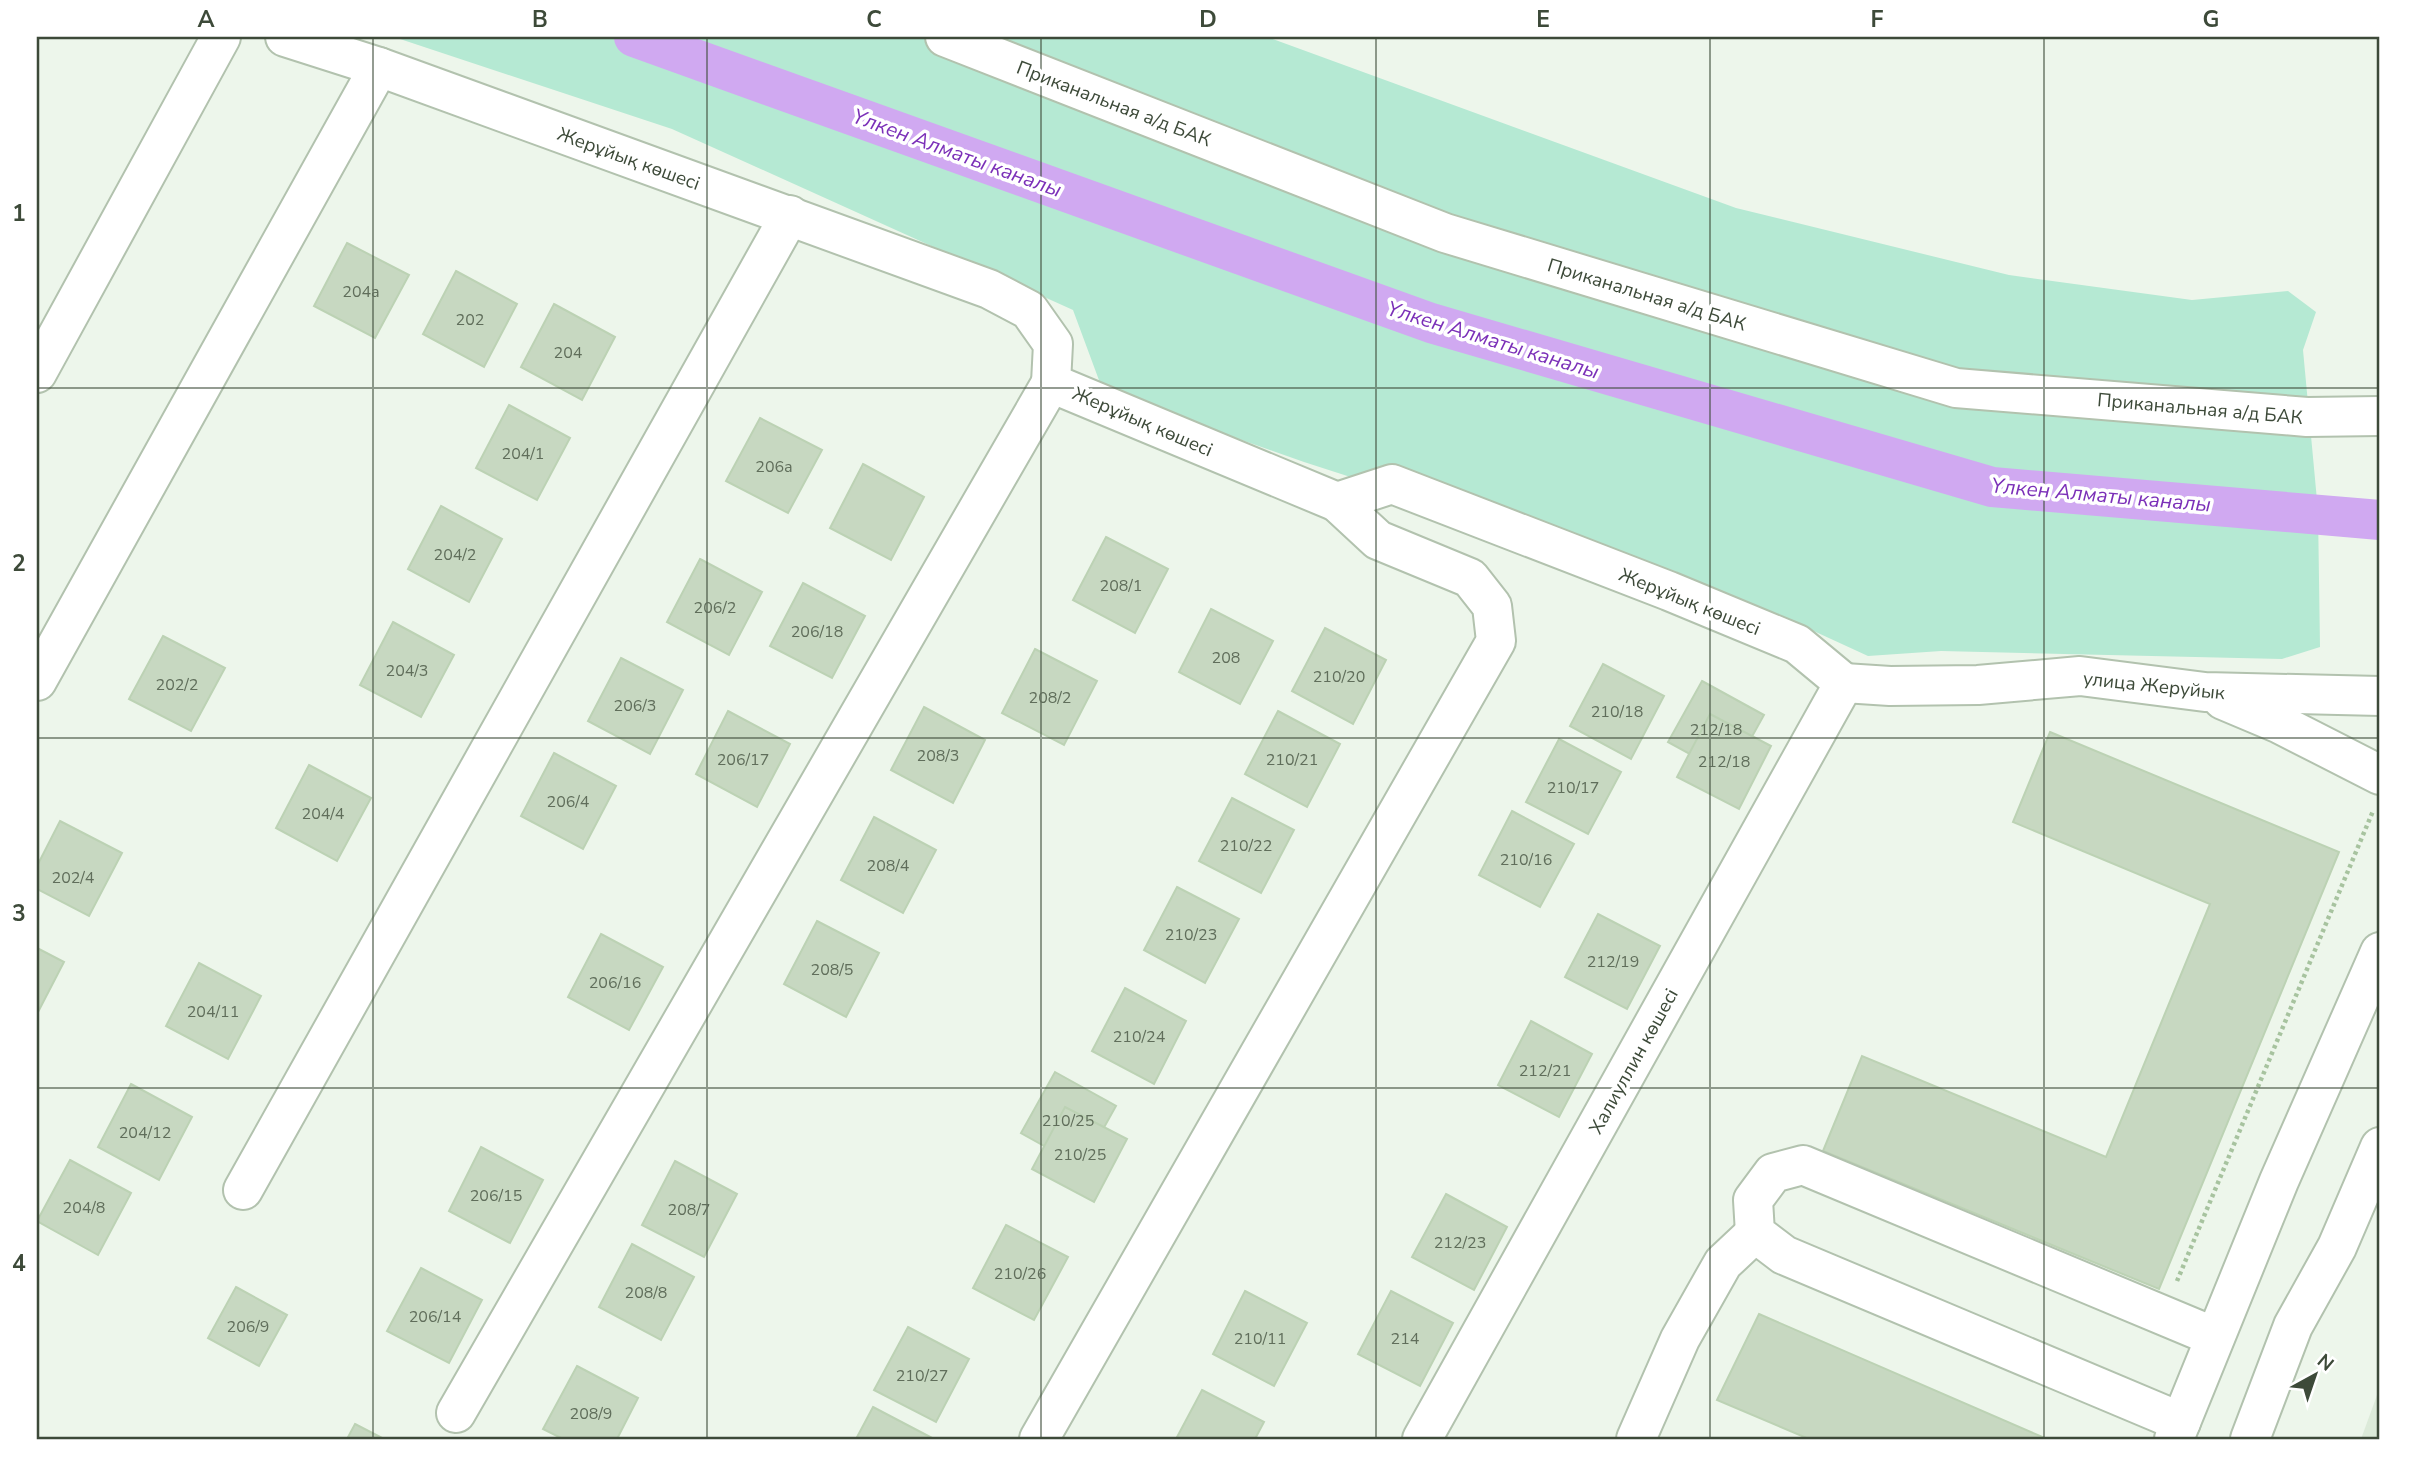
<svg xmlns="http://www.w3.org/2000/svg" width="2417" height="1476" viewBox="0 0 2417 1476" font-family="'Nunito Sans',sans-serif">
<rect width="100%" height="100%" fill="#edf6eb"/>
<path fill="#dcead9" d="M 2380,1387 L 2380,1439 L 2361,1439 Z"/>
<path fill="#b5e9d3" d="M 394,37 L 1267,37 L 1736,208 L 2009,275 L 2192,300 L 2288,291 L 2316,312 L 2303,350 L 2318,511 L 2320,647 L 2282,659 L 1941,651 L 1868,656 L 1781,616 L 1304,462 L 1103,391 L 1073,310 L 672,129 Z"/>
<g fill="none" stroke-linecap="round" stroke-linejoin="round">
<path stroke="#d0a9f1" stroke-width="40" d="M 634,37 L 1431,323 L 1992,487 L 2380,520"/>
</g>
<g fill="#c7d8c1" stroke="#bcd2b4" stroke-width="2">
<path d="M 347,243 L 409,275 L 375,338 L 314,306 Z"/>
<path d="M 456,271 L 517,304 L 484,367 L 423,334 Z"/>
<path d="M 554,304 L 615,337 L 582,400 L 521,367 Z"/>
<path d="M 509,405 L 570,438 L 537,500 L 476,468 Z"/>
<path d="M 760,418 L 822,450 L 788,513 L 726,481 Z"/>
<path d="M 863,464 L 924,497 L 891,560 L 830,528 Z"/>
<path d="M 441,506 L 502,539 L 469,602 L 408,569 Z"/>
<path d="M 1106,537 L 1168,569 L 1135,633 L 1073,600 Z"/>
<path d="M 700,559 L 762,592 L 729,655 L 667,622 Z"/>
<path d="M 803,583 L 865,616 L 832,678 L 770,646 Z"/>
<path d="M 1211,609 L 1273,641 L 1240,704 L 1179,672 Z"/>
<path d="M 393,622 L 454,655 L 421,717 L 360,685 Z"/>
<path d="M 1325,628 L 1386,660 L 1353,724 L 1292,691 Z"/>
<path d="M 163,636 L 225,668 L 191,731 L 129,699 Z"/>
<path d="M 1035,649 L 1097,681 L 1064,745 L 1002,713 Z"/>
<path d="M 621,658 L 683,690 L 650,754 L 588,721 Z"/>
<path d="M 1603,664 L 1664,696 L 1631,759 L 1570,726 Z"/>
<path d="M 1702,681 L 1764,715 L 1730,776 L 1668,742 Z"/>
<path d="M 924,707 L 985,740 L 953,803 L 891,770 Z"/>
<path d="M 728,711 L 790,744 L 757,807 L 696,774 Z"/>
<path d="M 1278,711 L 1340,744 L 1307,807 L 1245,774 Z"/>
<path d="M 1710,714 L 1771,746 L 1739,809 L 1677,777 Z"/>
<path d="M 2050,732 L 2339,852 L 2159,1289 L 1823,1151 L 1862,1056 L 2106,1157 L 2210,904 L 2013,822 Z"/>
<path d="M 1559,739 L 1621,772 L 1588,834 L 1526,802 Z"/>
<path d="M 554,753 L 616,786 L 583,849 L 521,816 Z"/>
<path d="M 309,765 L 371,798 L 337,861 L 276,828 Z"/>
<path d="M 1232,798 L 1294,830 L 1261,893 L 1199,861 Z"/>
<path d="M 1512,811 L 1574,844 L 1540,907 L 1479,875 Z"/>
<path d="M 874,817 L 936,850 L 903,913 L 841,880 Z"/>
<path d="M 60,821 L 122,853 L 89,916 L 37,889 L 37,866 Z"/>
<path d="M 1177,887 L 1239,919 L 1205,983 L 1144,950 Z"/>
<path d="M 1598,914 L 1660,946 L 1627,1009 L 1565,977 Z"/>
<path d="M 817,921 L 879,953 L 846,1017 L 784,984 Z"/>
<path d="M 601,934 L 663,967 L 629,1030 L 568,997 Z"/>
<path d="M 37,948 L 64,962 L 37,1014 Z"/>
<path d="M 199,963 L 261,996 L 228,1059 L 166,1026 Z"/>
<path d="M 1125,988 L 1186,1021 L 1154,1084 L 1092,1051 Z"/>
<path d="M 1531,1021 L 1592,1054 L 1559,1117 L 1498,1085 Z"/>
<path d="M 1055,1072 L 1116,1106 L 1082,1167 L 1021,1133 Z"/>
<path d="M 131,1084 L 192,1117 L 159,1180 L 98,1147 Z"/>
<path d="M 1065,1107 L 1127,1139 L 1094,1202 L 1032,1169 Z"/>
<path d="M 481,1147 L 543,1180 L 510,1243 L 449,1211 Z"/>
<path d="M 70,1160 L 131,1193 L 98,1255 L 37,1221 Z"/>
<path d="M 675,1161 L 737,1194 L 704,1257 L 642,1225 Z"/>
<path d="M 1446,1194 L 1507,1227 L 1474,1290 L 1412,1257 Z"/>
<path d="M 1006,1225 L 1068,1257 L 1034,1320 L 973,1288 Z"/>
<path d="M 632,1244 L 694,1277 L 661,1340 L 599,1307 Z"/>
<path d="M 421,1268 L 482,1300 L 449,1363 L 387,1331 Z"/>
<path d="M 236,1287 L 287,1315 L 259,1366 L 208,1338 Z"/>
<path d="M 1245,1291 L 1307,1323 L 1274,1386 L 1213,1354 Z"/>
<path d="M 1391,1291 L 1453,1323 L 1420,1386 L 1358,1354 Z"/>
<path d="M 1759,1314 L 2047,1439 L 1809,1439 L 1717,1400 Z"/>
<path d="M 908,1327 L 969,1359 L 936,1422 L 874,1390 Z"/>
<path d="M 577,1366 L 638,1398 L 617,1439 L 563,1439 L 543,1429 Z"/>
<path d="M 1202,1390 L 1264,1422 L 1255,1439 L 1176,1439 Z"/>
<path d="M 873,1407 L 934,1439 L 856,1439 Z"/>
<path d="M 355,1424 L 384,1439 L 347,1439 Z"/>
</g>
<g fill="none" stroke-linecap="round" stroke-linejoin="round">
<g stroke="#b2c2ae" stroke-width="42">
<g id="minor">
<path d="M 285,37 L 379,67 L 989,289 L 1029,310 L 1053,344 L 1051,383 L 1337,502 L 1392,484 L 1669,591 L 1797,644 L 1844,683"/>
<path d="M 945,37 L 1445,233 L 1956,388 L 2307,417 L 2380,416"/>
<path d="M 37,373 L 221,37"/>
<path d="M 37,681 L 379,67"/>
<path d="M 1844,683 L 1890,686 L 1978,685 L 2080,676 L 2205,692 L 2380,696"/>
<path d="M 2223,700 L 2280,724 L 2380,775"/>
<path d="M 243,1190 L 790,215"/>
<path d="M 456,1413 L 1051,383"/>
<path d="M 2181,1422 L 1784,1255 L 1755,1233 L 1753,1200 L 1773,1173 L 1803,1165 L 2215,1337"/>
<path d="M 1039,1439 L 1496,641 L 1492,606 L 1470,578 L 1378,540 L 1337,502"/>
<path d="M 1422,1439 L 1844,683"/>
<path d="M 1636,1439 L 1680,1339 L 1723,1263 L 1755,1233"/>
<path d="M 2174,1439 L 2279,1181 L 2380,952"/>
<path d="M 2250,1439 L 2293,1326 L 2337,1247 L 2380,1147"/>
</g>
</g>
<path stroke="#a7c39f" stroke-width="4.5" stroke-dasharray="3.5 3.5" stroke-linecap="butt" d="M 2177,1281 L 2373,811"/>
<use href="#minor" stroke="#fff" stroke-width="38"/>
</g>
<path fill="none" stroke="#3d4a39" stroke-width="2" stroke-opacity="0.55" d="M 373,37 L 373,1439M 707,37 L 707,1439M 1041,37 L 1041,1439M 1376,37 L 1376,1439M 1710,37 L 1710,1439M 2044,37 L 2044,1439M 37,388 L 2380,388M 37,738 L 2380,738M 37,1088 L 2380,1088"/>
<g text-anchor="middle" stroke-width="7" stroke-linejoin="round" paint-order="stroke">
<g font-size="16" fill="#606e5b">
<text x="361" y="297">204а</text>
<text x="470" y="325">202</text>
<text x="568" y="358">204</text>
<text x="523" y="459">204/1</text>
<text x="774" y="472">206а</text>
<text x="455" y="560">204/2</text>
<text x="1121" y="591">208/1</text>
<text x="715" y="613">206/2</text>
<text x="817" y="637">206/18</text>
<text x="1226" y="663">208</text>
<text x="407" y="676">204/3</text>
<text x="1339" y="682">210/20</text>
<text x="177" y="690">202/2</text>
<text x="1050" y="703">208/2</text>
<text x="635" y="711">206/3</text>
<text x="1617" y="717">210/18</text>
<text x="1716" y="735">212/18</text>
<text x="938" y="761">208/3</text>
<text x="743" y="765">206/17</text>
<text x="1292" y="765">210/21</text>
<text x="1724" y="767">212/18</text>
<text x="1573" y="793">210/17</text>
<text x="568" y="807">206/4</text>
<text x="323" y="819">204/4</text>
<text x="1246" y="851">210/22</text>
<text x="1526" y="865">210/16</text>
<text x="888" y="871">208/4</text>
<text x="73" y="883">202/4</text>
<text x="1191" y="940">210/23</text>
<text x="1613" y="967">212/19</text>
<text x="832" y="975">208/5</text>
<text x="615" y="988">206/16</text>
<text x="213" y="1017">204/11</text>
<text x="1139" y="1042">210/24</text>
<text x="1545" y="1076">212/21</text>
<text x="1068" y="1126">210/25</text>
<text x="145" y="1138">204/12</text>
<text x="1080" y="1160">210/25</text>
<text x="496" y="1201">206/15</text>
<text x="84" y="1213">204/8</text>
<text x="689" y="1215">208/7</text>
<text x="1460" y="1248">212/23</text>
<text x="1020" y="1279">210/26</text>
<text x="646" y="1298">208/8</text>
<text x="435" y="1322">206/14</text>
<text x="248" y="1332">206/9</text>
<text x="1260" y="1344">210/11</text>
<text x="1405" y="1344">214</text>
<text x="922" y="1381">210/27</text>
<text x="591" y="1419">208/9</text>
</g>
<g font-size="19" fill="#3d4a39" stroke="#fff">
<text transform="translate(1114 103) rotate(21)" y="7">Приканальная а/д БАК</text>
<text transform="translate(629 158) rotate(20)" y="7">Жерұйық көшесі</text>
<text transform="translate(1647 294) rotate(17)" y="7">Приканальная а/д БАК</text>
<text transform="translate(2200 408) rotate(5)" y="7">Приканальная а/д БАК</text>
<text transform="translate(1143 421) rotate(23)" y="7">Жерұйық көшесі</text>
<text transform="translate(1690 601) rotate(22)" y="7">Жерұйық көшесі</text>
<text transform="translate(2154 685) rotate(6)" y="7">улица Жеруйык</text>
<text transform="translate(1633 1061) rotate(-61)" y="7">Халиуллин көшесі</text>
</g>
<g font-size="21" font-style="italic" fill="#7b30b8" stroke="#fff">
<text transform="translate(957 153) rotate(20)" y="7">Үлкен Алматы каналы</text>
<text transform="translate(1493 340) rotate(17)" y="7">Үлкен Алматы каналы</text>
<text transform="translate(2101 495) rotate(5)" y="7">Үлкен Алматы каналы</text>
</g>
</g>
<rect width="2417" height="1476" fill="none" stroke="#ffffff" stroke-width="77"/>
<g transform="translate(2315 1375) rotate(40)" stroke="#ffffff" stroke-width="5" paint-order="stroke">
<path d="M0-5L12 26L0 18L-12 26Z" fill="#3d4a39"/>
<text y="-10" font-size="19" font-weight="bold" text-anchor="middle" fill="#3d4a39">N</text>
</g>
<rect x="38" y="38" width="2340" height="1400" fill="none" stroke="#3d4a39" stroke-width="2.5"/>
<g font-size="23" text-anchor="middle" font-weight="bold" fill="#3d4a39">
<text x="206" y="27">A</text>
<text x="540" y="27">B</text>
<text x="874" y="27">C</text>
<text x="1208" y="27">D</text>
<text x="1543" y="27">E</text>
<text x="1877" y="27">F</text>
<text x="2211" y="27">G</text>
<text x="19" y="221">1</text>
<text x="19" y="571">2</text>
<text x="19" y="921">3</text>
<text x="19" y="1271">4</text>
</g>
</svg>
